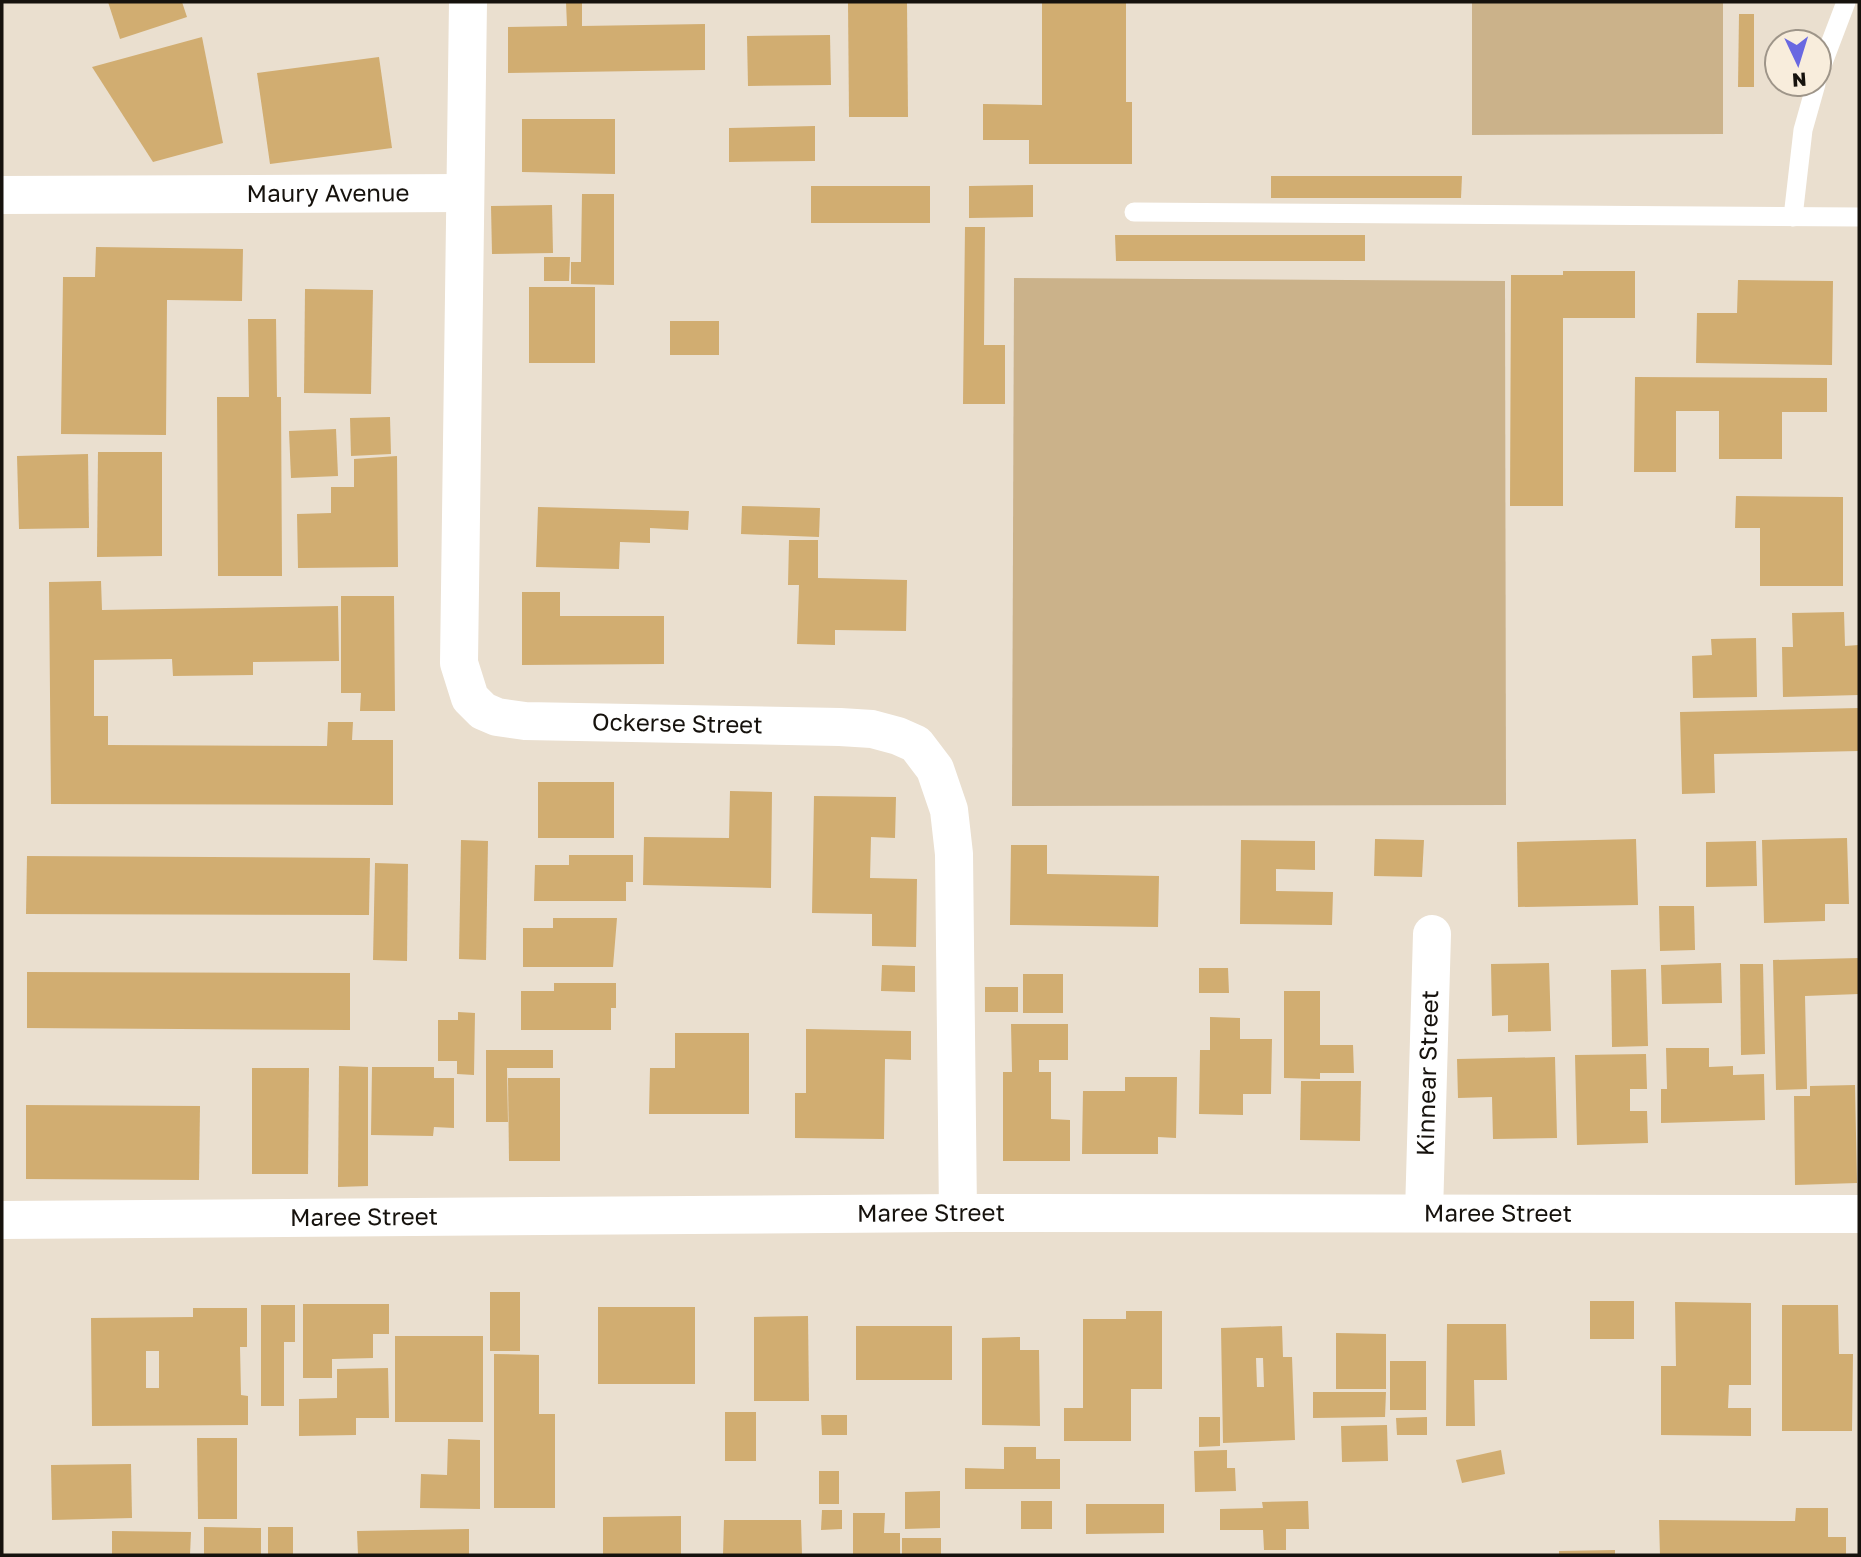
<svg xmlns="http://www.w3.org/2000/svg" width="1861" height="1557" viewBox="0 0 1861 1557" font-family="'Golos Text',sans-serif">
<rect width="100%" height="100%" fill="#eadfcf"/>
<g fill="#cbb28a">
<path d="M 1472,2 L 1723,2 L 1723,134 L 1472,135 Z"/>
<path d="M 1014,278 L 1505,281 L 1506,805 L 1012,806 Z"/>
</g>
<g fill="#d1ad71" fill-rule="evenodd">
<path d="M 108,2 L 182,2 L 187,17 L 120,39 Z"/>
<path d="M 566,2 L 582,2 L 582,26 L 705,24 L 705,70 L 508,73 L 508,27 L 567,26 Z"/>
<path d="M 848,2 L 907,2 L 908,117 L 849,117 Z"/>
<path d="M 1042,2 L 1126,2 L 1126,102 L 1132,102 L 1132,164 L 1029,164 L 1029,140 L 983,140 L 983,104 L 1042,105 Z"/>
<path d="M 1739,14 L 1754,14 L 1754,87 L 1738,87 Z"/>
<path d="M 830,35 L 831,85 L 748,86 L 747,36 Z"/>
<path d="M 202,37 L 223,143 L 153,162 L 92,67 Z"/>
<path d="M 379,57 L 392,148 L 270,164 L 257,73 Z"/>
<path d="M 522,119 L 615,119 L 615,174 L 522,172 Z"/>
<path d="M 815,126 L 815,161 L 729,162 L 729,128 Z"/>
<path d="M 1271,176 L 1462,176 L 1461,198 L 1271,198 Z"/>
<path d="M 1033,185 L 1033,217 L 969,218 L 969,186 Z"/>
<rect x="811" y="186" width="119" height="37"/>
<path d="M 582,194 L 614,194 L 614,285 L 571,284 L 571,262 L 581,262 Z"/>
<path d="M 552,205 L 553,253 L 492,254 L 491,206 Z"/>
<path d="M 965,227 L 985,227 L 984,345 L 1005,345 L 1005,404 L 963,404 Z"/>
<path d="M 1115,235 L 1365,235 L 1365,261 L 1116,261 Z"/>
<path d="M 96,247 L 243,249 L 242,301 L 167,300 L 166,435 L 61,434 L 63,277 L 95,277 Z"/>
<path d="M 544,257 L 570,257 L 569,281 L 544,281 Z"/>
<path d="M 1563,271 L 1635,271 L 1635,318 L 1563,318 L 1563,506 L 1510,506 L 1511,275 L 1563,275 Z"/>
<path d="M 1738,280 L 1833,281 L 1832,365 L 1696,363 L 1697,313 L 1737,313 Z"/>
<rect x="529" y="287" width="66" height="76"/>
<path d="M 305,289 L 373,290 L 371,394 L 304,393 Z"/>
<path d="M 248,319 L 276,319 L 277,397 L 281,397 L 282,576 L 218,576 L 217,397 L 249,397 Z"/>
<rect x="670" y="321" width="49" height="34"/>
<path d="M 1635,377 L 1827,378 L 1827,412 L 1782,412 L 1782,459 L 1719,459 L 1719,411 L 1676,411 L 1676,472 L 1634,472 Z"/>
<path d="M 390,417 L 391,454 L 351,456 L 350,418 Z"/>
<path d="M 336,429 L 338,476 L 291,478 L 289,431 Z"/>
<path d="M 98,452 L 162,452 L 162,556 L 97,557 Z"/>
<path d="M 88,454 L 89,528 L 19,529 L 17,456 Z"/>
<path d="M 397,456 L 398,567 L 298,568 L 297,514 L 331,513 L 331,487 L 354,487 L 354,459 Z"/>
<path d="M 1736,496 L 1843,497 L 1843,586 L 1760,586 L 1760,528 L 1735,528 Z"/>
<path d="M 742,506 L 820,508 L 819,537 L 741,534 Z"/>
<path d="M 538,507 L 689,511 L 688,530 L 650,528 L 650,543 L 620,542 L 619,569 L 536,567 Z"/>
<path d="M 789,540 L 818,540 L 818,578 L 907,580 L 906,631 L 835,630 L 835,645 L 797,644 L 799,585 L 788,585 Z"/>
<path d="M 101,581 L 102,610 L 338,606 L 339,661 L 253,662 L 253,675 L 173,676 L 172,659 L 94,660 L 94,716 L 108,716 L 108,745 L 327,746 L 328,722 L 353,722 L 352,740 L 393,740 L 393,805 L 51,804 L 49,582 Z"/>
<path d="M 522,592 L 560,592 L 560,616 L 664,616 L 664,664 L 522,665 Z"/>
<path d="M 341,596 L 394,596 L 395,711 L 360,711 L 361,693 L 341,693 Z"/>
<path d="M 1844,612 L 1845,646 L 1859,645 L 1859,695 L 1783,697 L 1782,647 L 1793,647 L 1792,613 Z"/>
<path d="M 1756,638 L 1757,697 L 1693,698 L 1692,656 L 1712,655 L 1711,639 Z"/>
<path d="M 1859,708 L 1859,751 L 1714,754 L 1715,793 L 1682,794 L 1680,712 Z"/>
<rect x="538" y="782" width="76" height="56"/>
<path d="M 730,791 L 772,792 L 771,888 L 643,885 L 644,837 L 729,838 Z"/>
<path d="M 814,796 L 896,797 L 895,838 L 871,837 L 870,878 L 917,879 L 916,947 L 872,946 L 872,914 L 812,913 Z"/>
<path d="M 1847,838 L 1849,904 L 1825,904 L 1825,921 L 1764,923 L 1762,840 Z"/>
<path d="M 1375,839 L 1424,840 L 1422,877 L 1374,876 Z"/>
<path d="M 1636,839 L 1638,905 L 1518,907 L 1517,842 Z"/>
<path d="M 461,840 L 488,841 L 486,960 L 459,959 Z"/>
<path d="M 1241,840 L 1315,841 L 1315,870 L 1276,869 L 1276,891 L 1333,892 L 1332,925 L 1240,924 Z"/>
<path d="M 1756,841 L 1757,886 L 1706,887 L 1706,842 Z"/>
<path d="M 1011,845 L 1047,845 L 1047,874 L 1159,876 L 1158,927 L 1010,925 Z"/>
<path d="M 569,855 L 633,855 L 633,882 L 626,882 L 626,901 L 534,901 L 535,865 L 569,865 Z"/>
<path d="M 27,856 L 370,858 L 369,915 L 26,914 Z"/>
<path d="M 375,863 L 408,864 L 407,961 L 373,960 Z"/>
<path d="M 1659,906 L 1694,906 L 1695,950 L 1660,951 Z"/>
<path d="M 553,918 L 617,918 L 613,967 L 523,967 L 523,928 L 553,928 Z"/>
<path d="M 1859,958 L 1859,994 L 1805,996 L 1807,1089 L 1776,1090 L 1773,960 Z"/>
<path d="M 1549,963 L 1551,1031 L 1508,1032 L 1508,1015 L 1492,1016 L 1491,964 Z"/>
<path d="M 1721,963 L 1722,1003 L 1662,1004 L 1661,965 Z"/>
<path d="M 1740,964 L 1763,964 L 1765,1054 L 1741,1055 Z"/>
<path d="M 882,965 L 915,966 L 915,992 L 881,991 Z"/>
<path d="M 1199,968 L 1228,968 L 1229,993 L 1199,993 Z"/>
<path d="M 1646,969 L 1648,1046 L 1612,1047 L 1611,970 Z"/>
<path d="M 27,972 L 350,973 L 350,1030 L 27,1028 Z"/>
<rect x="1023" y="974" width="40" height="39"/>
<path d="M 554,983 L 616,983 L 616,1008 L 611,1008 L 611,1030 L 521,1030 L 521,991 L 554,991 Z"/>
<rect x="985" y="987" width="33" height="25"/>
<path d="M 1284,991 L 1320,991 L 1320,1045 L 1353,1045 L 1354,1073 L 1320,1073 L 1320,1079 L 1284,1078 Z"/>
<path d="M 458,1012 L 475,1013 L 474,1075 L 457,1074 L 457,1061 L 438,1061 L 438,1020 L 458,1020 Z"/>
<path d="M 1210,1017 L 1240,1018 L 1240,1039 L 1272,1039 L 1271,1094 L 1243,1094 L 1243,1115 L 1199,1114 L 1200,1050 L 1210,1050 Z"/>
<path d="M 1011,1024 L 1068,1024 L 1068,1060 L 1039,1060 L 1039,1072 L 1051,1072 L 1051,1119 L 1070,1120 L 1070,1161 L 1003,1161 L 1003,1072 L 1012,1072 Z"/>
<path d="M 806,1029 L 911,1031 L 911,1060 L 885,1059 L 884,1139 L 795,1138 L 795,1093 L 806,1093 Z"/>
<path d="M 675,1033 L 749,1033 L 749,1114 L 649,1114 L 650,1068 L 675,1068 Z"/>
<path d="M 1666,1048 L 1709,1048 L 1709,1067 L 1733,1066 L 1733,1075 L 1764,1074 L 1765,1120 L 1661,1123 L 1661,1089 L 1667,1089 Z"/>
<path d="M 486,1050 L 553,1050 L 553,1068 L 507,1068 L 508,1122 L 486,1122 Z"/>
<path d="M 1646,1054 L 1647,1089 L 1630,1089 L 1630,1111 L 1647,1111 L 1648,1143 L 1577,1145 L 1575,1055 Z"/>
<path d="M 1555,1057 L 1557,1138 L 1493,1139 L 1492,1097 L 1458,1098 L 1457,1059 Z"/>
<path d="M 339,1066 L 368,1067 L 368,1186 L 338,1187 Z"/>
<path d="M 372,1067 L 434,1067 L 434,1078 L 454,1078 L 454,1128 L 434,1127 L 433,1136 L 371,1135 Z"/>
<path d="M 252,1068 L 309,1068 L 308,1174 L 252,1174 Z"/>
<path d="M 1125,1077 L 1177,1077 L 1176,1138 L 1158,1137 L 1158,1154 L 1082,1154 L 1083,1091 L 1125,1091 Z"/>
<path d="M 508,1078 L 560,1078 L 560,1161 L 509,1161 Z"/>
<path d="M 1301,1081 L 1361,1081 L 1360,1141 L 1300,1140 Z"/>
<path d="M 1855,1085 L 1857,1183 L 1795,1185 L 1794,1096 L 1810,1096 L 1810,1086 Z"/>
<path d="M 26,1105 L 200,1106 L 199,1180 L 26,1179 Z"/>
<rect x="490" y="1292" width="30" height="59"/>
<rect x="1590" y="1301" width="44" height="38"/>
<path d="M 1675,1302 L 1751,1303 L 1751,1385 L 1729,1385 L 1728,1408 L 1751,1408 L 1751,1436 L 1661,1435 L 1661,1366 L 1676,1366 Z"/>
<path d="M 303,1304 L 389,1304 L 389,1334 L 373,1334 L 373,1358 L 332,1359 L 332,1378 L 303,1378 Z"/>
<path d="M 261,1305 L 295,1305 L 295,1342 L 284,1342 L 284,1406 L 261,1406 Z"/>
<path d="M 1782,1305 L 1838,1305 L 1839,1354 L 1853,1354 L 1852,1431 L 1782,1431 Z"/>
<rect x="598" y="1307" width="97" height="77"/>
<path d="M 193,1308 L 247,1308 L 247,1347 L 240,1347 L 241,1395 L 248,1396 L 248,1425 L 92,1426 L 91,1318 L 193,1317 ZM 146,1351 L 159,1351 L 159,1388 L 146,1388 Z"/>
<path d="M 1126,1311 L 1162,1311 L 1162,1389 L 1131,1389 L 1131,1441 L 1064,1441 L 1064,1408 L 1083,1408 L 1083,1319 L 1126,1319 Z"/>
<path d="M 808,1316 L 809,1401 L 754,1401 L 754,1317 Z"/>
<path d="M 1447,1324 L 1506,1324 L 1507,1380 L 1474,1380 L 1475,1426 L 1446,1426 Z"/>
<rect x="856" y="1326" width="96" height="54"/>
<path d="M 1282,1326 L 1283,1357 L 1292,1357 L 1295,1440 L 1223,1443 L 1221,1328 ZM 1256,1358 L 1263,1358 L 1264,1387 L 1257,1387 Z"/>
<path d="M 1336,1333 L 1386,1334 L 1386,1389 L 1336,1389 Z"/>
<rect x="395" y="1336" width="88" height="86"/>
<path d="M 1020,1337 L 1020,1350 L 1039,1350 L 1040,1426 L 982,1425 L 982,1338 Z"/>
<path d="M 494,1354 L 539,1355 L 539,1414 L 555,1414 L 555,1508 L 494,1508 Z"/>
<rect x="1390" y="1361" width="36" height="49"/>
<path d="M 388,1368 L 389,1418 L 356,1418 L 356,1435 L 299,1436 L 299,1399 L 337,1398 L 337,1369 Z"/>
<path d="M 1313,1392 L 1386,1392 L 1385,1417 L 1313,1418 Z"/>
<rect x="725" y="1412" width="31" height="49"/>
<path d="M 821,1415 L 847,1415 L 847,1435 L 822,1435 Z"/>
<path d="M 1199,1417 L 1220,1417 L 1220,1446 L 1199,1447 Z"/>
<path d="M 1427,1417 L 1427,1435 L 1397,1435 L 1396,1418 Z"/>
<path d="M 1387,1425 L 1388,1461 L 1342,1462 L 1341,1426 Z"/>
<path d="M 197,1438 L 237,1438 L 237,1519 L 198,1519 Z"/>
<path d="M 448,1439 L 480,1440 L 480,1509 L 420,1508 L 421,1474 L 447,1475 Z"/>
<path d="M 1004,1447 L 1036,1447 L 1036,1459 L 1060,1459 L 1060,1489 L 965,1489 L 965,1468 L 1004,1469 Z"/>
<path d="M 1227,1450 L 1227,1468 L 1235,1468 L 1236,1491 L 1195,1492 L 1194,1451 Z"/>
<path d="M 1501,1450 L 1505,1474 L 1462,1483 L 1456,1460 Z"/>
<path d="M 131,1464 L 132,1518 L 52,1520 L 51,1465 Z"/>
<rect x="819" y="1471" width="20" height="33"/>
<path d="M 940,1491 L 940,1528 L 905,1529 L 905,1492 Z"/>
<rect x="1021" y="1501" width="31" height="28"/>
<path d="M 1308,1501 L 1309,1529 L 1286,1529 L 1286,1550 L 1264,1550 L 1263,1530 L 1220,1530 L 1220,1509 L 1263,1508 L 1262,1502 Z"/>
<path d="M 1086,1504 L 1164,1504 L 1164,1533 L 1086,1534 Z"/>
<path d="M 1796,1508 L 1828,1508 L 1828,1537 L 1846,1537 L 1846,1555 L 1660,1555 L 1659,1520 L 1795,1521 Z"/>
<path d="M 822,1510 L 842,1510 L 842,1529 L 821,1530 Z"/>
<path d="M 853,1513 L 885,1513 L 884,1533 L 900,1533 L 900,1555 L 853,1555 Z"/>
<path d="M 681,1516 L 681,1555 L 603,1555 L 603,1517 Z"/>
<path d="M 724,1520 L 801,1520 L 802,1555 L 723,1555 Z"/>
<path d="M 204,1527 L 261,1528 L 261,1555 L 204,1555 Z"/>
<rect x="268" y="1527" width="25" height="28"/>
<path d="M 469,1529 L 469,1555 L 358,1555 L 357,1531 Z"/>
<path d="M 112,1531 L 191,1532 L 190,1555 L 112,1555 Z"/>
<rect x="902" y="1538" width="39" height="17"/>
<path d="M 1615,1550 L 1615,1555 L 1559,1555 L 1559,1551 Z"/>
</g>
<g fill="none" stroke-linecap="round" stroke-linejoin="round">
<g stroke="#fff" stroke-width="19">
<path d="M 1819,73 L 1846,2"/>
<path d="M 1134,212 L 1859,217"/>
<path d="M 1793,217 L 1803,130 L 1816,84"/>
</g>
<g stroke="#fff" stroke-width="38">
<path id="s1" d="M 468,2 L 459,663 L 470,698 L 483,711 L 497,717 L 525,721 L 840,727 L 872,729 L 898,736 L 916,744 L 935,769 L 949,810 L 954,854 L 958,1213"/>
<path id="s2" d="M 2,195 L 464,193"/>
<path id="s3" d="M 1424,1213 L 1432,934"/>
<path id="s4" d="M 2,1220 L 958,1213 L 1859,1214"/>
</g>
</g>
<g text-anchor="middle" stroke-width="5" stroke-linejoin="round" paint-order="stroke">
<g font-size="24" fill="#16120d" stroke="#f8eddc">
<text dy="8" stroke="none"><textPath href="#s2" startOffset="326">Maury Avenue</textPath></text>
<text dy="8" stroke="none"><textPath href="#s1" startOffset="912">Ockerse Street</textPath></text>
<text dy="8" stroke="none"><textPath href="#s3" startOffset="140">Kinnear Street</textPath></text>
<text dy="8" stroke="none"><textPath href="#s4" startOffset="929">Maree Street</textPath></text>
<text dy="8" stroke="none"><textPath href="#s4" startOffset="1496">Maree Street</textPath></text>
<text dy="8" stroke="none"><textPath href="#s4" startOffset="362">Maree Street</textPath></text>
</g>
</g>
<rect width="1861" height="1557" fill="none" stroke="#16120d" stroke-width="7"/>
<g transform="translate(1798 63) rotate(176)"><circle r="33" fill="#f8eddc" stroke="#9e9589" stroke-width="2"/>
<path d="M0-5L12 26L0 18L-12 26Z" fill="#6968e1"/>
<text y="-10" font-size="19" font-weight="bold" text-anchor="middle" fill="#16120d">N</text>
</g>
</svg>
